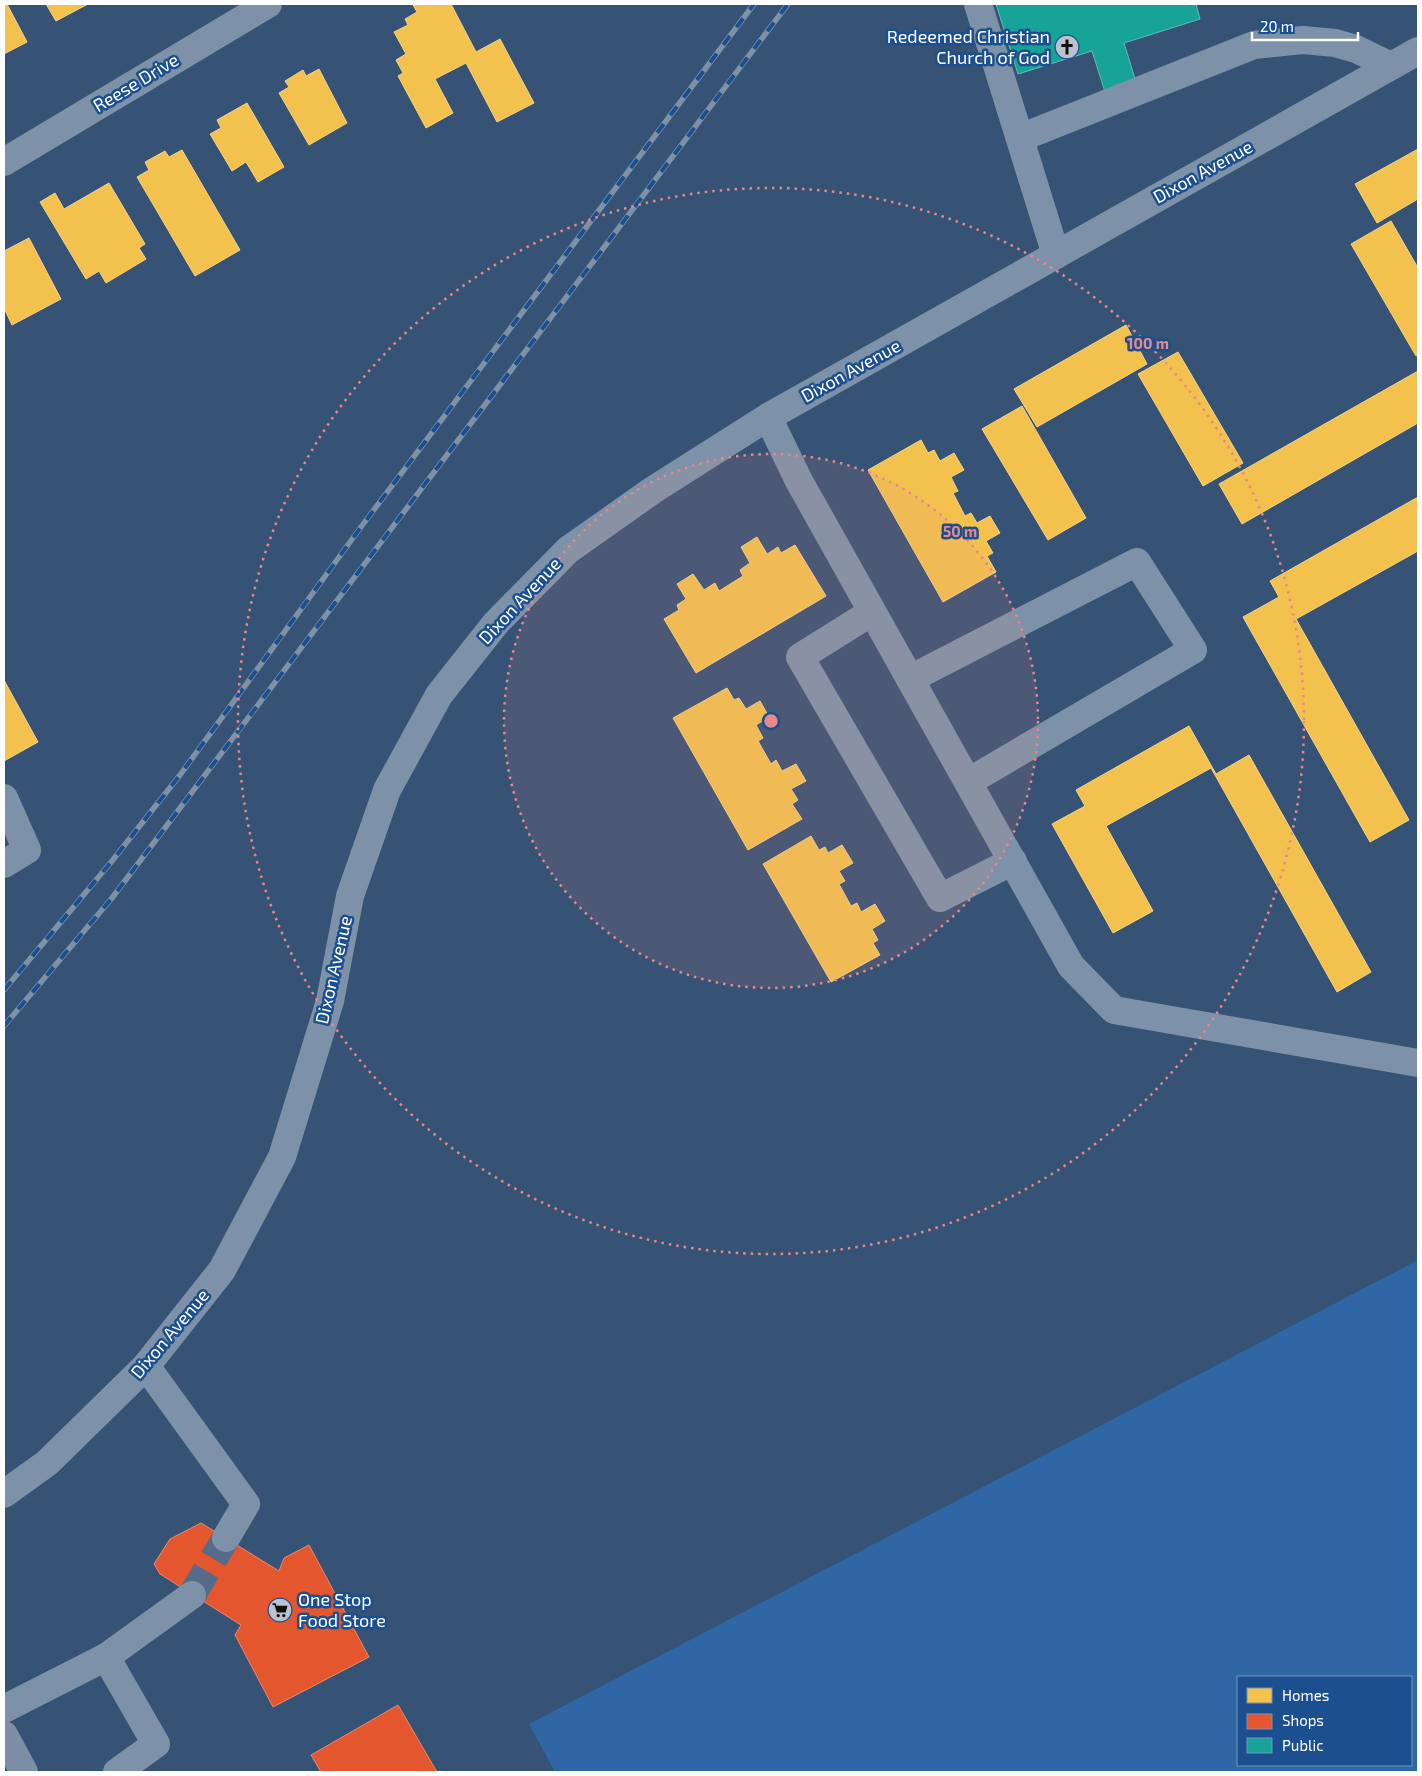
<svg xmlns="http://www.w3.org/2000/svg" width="1422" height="1776" viewBox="0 0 1422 1776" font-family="'Exo 2',sans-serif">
<rect width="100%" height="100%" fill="#365274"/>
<path fill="#2f66a5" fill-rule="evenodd" d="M 1418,1260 L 1418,1772 L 555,1772 L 529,1724 ZM 1238,1677 L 1411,1677 L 1411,1765 L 1238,1765 Z"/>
<g fill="#f2c14e" stroke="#f6d483">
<path d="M 4,4 L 7,4 L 27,42 L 4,54 Z"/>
<path d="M 46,4 L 88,4 L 56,21 Z"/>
<path d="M 429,4 L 451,4 L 476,52 L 500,39 L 534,103 L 497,122 L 466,63 L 435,79 L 453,113 L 426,128 L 398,76 L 403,73 L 396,60 L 406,54 L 394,32 L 408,25 L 405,19 L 417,12 L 413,5 Z"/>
<path d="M 319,69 L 347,123 L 309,145 L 279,93 L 289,87 L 285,81 L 303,70 L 306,76 Z"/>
<path d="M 247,103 L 284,167 L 258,182 L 246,162 L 232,171 L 210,134 L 221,128 L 217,120 Z"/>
<path d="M 1418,149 L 1418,199 L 1377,223 L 1355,184 Z"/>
<path d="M 182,150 L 240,250 L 195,276 L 137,177 L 149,170 L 145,162 L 165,151 L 169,157 Z"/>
<path d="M 109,183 L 145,244 L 139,248 L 146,259 L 106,283 L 99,271 L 86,279 L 40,202 L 55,193 L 64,209 Z"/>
<path d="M 1391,221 L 1418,268 L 1418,355 L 1416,356 L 1351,244 Z"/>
<path d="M 29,238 L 61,299 L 12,325 L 4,308 L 4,251 Z"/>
<path d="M 1126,325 L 1147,364 L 1037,427 L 1014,389 Z"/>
<path d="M 1178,352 L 1243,463 L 1203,486 L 1138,374 Z"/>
<path d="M 1418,371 L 1418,423 L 1242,524 L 1219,484 Z"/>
<path d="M 1022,406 L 1086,518 L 1048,540 L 982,429 Z"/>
<path d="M 921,440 L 928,453 L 934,450 L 940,461 L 954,453 L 964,470 L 951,477 L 958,491 L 953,493 L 965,516 L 971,513 L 977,523 L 990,516 L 1000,533 L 986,541 L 993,553 L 987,556 L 996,572 L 943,602 L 868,470 Z"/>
<path d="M 1418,497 L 1418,551 L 1296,619 L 1409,820 L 1370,842 L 1243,617 L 1279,597 L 1270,581 Z"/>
<path d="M 757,537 L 767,554 L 778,547 L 781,553 L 795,545 L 826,596 L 696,673 L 664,619 L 679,610 L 677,605 L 686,599 L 677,584 L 693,574 L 704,590 L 715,583 L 719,591 L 743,576 L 740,570 L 750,563 L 741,547 Z"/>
<path d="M 4,680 L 38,742 L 4,761 Z"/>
<path d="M 727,688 L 734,700 L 739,698 L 746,709 L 760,701 L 769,717 L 756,725 L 763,738 L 758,741 L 771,764 L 776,760 L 782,771 L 796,764 L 806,781 L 791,789 L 798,800 L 792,804 L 802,819 L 748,850 L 673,718 Z"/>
<path d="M 1189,726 L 1216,774 L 1249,755 L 1371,972 L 1337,992 L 1211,768 L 1106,826 L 1153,911 L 1113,933 L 1052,824 L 1085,806 L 1076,790 Z"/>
<path d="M 811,836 L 819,850 L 825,847 L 828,853 L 842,845 L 853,863 L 839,871 L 845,881 L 839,884 L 851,906 L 857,903 L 861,912 L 875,904 L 885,921 L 872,929 L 878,940 L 873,943 L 880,955 L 831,982 L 763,864 Z"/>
</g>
<g fill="#e4572e" stroke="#ec896d">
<path d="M 201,1523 L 279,1571 L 284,1558 L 309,1545 L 369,1657 L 273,1707 L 235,1635 L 241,1625 L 160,1574 L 154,1564 L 170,1539 Z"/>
<path d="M 398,1705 L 437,1772 L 321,1772 L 311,1755 Z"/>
</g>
<path fill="#17a398" stroke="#5dbfb7" d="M 996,4 L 1196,4 L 1200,19 L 1124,43 L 1136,82 L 1105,92 L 1092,51 L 1018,74 Z"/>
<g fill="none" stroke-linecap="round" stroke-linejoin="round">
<path stroke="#546c89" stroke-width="28" stroke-dasharray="28 14" stroke-linecap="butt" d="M 192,1595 L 226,1538"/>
<g stroke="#7d92a8" stroke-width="28">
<path d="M 978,4 L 1056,255"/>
<path d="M 1020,138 L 1254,45 L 1303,40 L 1335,43 L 1356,49 L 1391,66"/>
<path d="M 4,162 L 268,4"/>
<path d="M 768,417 L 799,481 L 1071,966 L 1114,1010 L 1418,1063"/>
<path d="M 872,612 L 800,657 L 940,898 L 1013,861"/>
<path d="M 910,679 L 1137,562 L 1193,650 L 968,782"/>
<path d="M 4,798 L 27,850 L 4,864"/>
<path d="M 146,1366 L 246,1504 L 226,1538"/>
<path d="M 4,1494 L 47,1463 L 146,1366 L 222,1270 L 282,1157 L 330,1001 L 350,896 L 387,790 L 439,695 L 496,623 L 568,550 L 653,490 L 768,417 L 1418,51"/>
<path d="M 106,1657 L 192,1595"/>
<path d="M 4,1709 L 106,1657 L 156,1744 L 117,1772"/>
</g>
<path stroke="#7d8ea7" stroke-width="28" d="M 4,1735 L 24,1772"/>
<g stroke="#7e92a7" stroke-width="5.5">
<g id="rail">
<path d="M 4,990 L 112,861 L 180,775 L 361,527 L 754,4"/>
<path d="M 4,1026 L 112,898 L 788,4"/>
</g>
</g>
<use href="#rail" stroke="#1b4f8f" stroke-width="4" stroke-dasharray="11" stroke-linecap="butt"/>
</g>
<circle cx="771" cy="721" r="267" fill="#e88989" fill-opacity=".12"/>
<g fill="none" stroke="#e88989" stroke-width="2.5" stroke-dasharray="2.5 5">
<circle cx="771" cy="721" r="267"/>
<circle cx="771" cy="721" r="533"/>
</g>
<defs>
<g id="church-disc" transform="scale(1.25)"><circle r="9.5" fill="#b9c2ce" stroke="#1b4f8f"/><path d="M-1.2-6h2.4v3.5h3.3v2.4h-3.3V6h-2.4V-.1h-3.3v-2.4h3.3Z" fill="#111"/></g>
<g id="supermarket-disc" transform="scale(1.25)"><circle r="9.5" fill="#b9c2ce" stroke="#1b4f8f"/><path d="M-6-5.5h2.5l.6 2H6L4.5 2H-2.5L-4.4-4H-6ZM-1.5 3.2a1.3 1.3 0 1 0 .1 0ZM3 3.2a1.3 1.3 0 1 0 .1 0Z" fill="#111"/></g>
</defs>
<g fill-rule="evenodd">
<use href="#church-disc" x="1067" y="47"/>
<use href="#supermarket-disc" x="280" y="1610"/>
</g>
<g text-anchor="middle" stroke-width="5" stroke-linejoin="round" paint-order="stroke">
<g font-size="18" fill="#fff" stroke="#1b4f8f" text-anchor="end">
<text x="1050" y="43">Redeemed Christian<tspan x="1050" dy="21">Church of God</tspan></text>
<text x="298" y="1606" text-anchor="start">One Stop<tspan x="298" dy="21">Food Store</tspan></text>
</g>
<g font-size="18" fill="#fff" stroke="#1b4f8f">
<text transform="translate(136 83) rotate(-31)" y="6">Reese Drive</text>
<text transform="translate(1203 172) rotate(-29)" y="6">Dixon Avenue</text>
<text transform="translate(851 371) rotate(-29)" y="6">Dixon Avenue</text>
<text transform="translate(520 601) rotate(-47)" y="6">Dixon Avenue</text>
<text transform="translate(334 970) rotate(-77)" y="6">Dixon Avenue</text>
<text transform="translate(170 1334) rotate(-50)" y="6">Dixon Avenue</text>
</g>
</g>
<circle cx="771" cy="721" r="8" fill="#e88989" stroke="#1b4f8f" stroke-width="2.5"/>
<g font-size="15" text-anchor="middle" font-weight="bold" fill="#e88989" stroke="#1b4f8f" stroke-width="5" stroke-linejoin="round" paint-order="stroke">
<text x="1148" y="349">100 m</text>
<text x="960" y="537">50 m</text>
</g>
<rect width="1422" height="1776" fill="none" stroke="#ffffff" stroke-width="10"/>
<rect x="1237" y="1676" width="175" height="90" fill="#1b4f8f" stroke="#7695bc"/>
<rect x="1247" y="1688" width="25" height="15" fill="#f2c14e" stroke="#7695bc"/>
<text x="1282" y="1701" font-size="15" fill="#ffffff">Homes</text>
<rect x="1247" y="1714" width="25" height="15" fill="#e4572e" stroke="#7695bc"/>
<text x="1282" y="1726" font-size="15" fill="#ffffff">Shops</text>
<rect x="1247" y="1738" width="25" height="15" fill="#17a398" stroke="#7695bc"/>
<text x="1282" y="1751" font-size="15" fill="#ffffff">Public</text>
<path d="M1252 32v8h106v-8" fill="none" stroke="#ffffff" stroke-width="2.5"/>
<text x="1260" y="32" font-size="15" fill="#ffffff" stroke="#1b4f8f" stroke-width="4" paint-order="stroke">20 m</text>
</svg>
